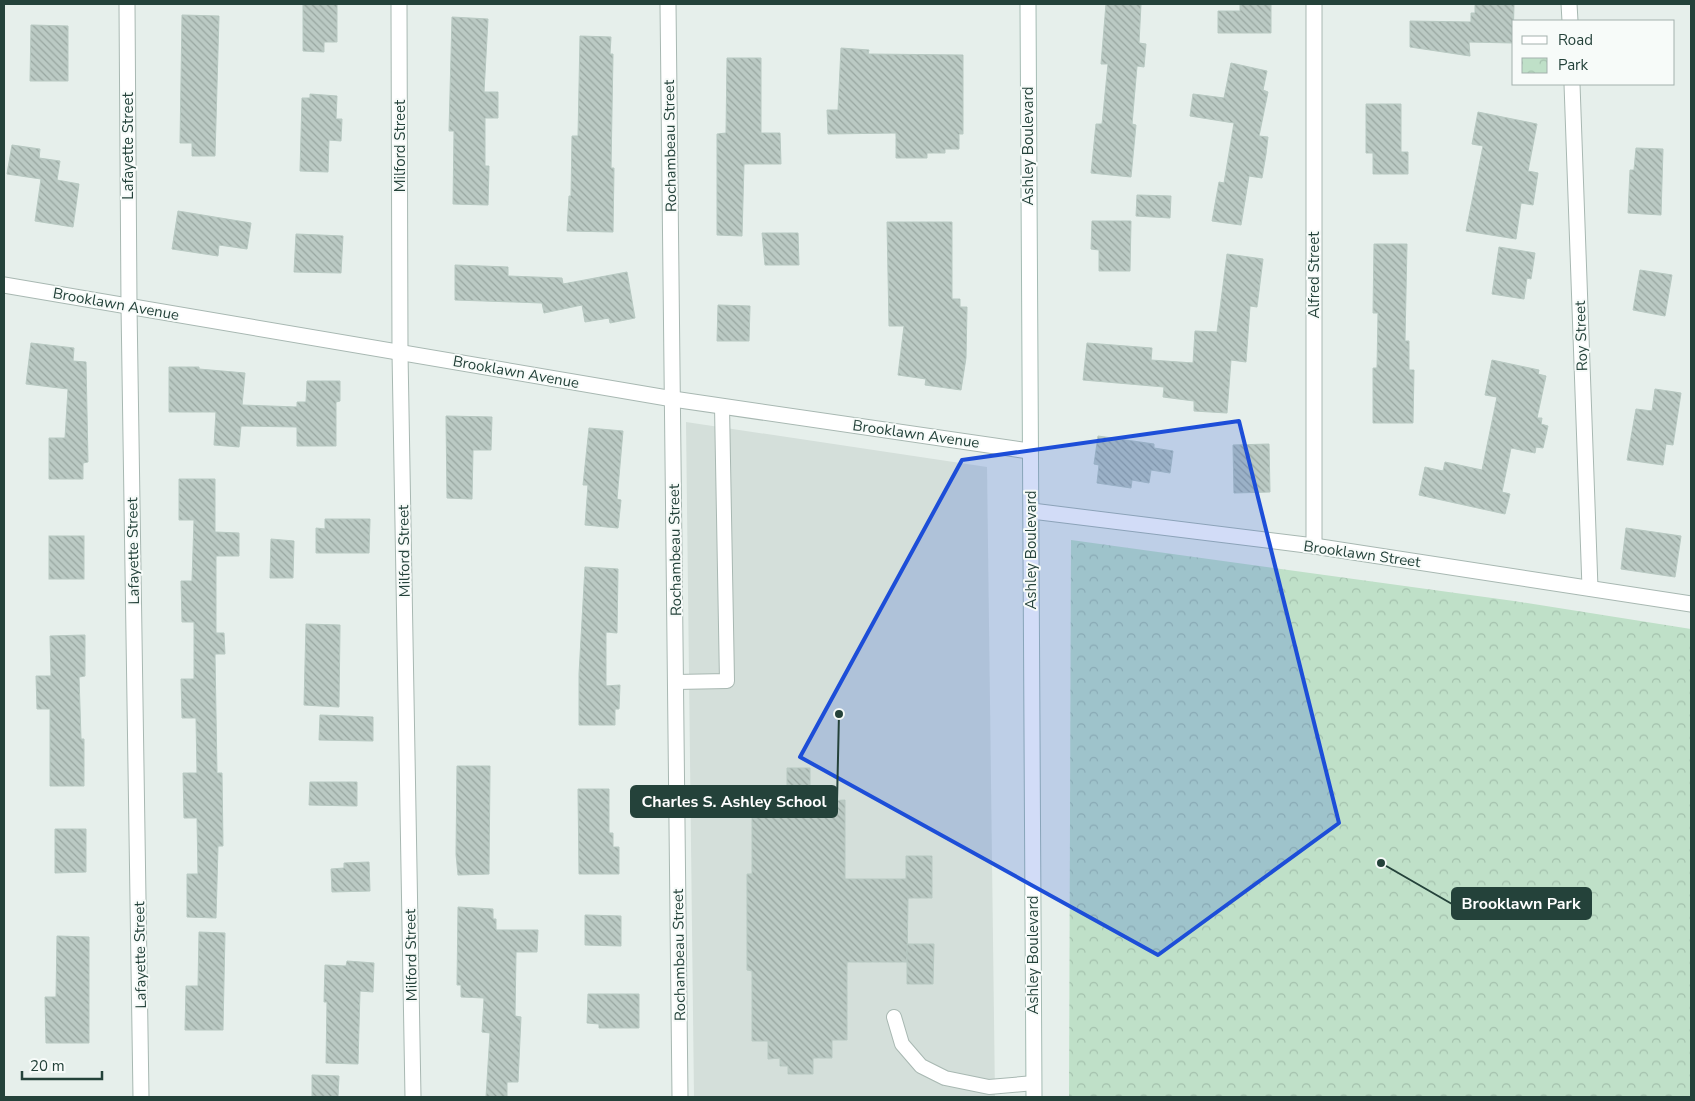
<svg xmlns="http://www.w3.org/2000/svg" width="1695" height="1101" viewBox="0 0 1695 1101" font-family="'Nunito Sans',sans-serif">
<defs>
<pattern id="park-crowns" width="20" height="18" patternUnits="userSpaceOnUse" patternTransform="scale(1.25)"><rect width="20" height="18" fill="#bfe0c8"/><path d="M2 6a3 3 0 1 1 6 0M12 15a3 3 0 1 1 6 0" fill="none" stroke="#a4c1ad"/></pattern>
<pattern id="building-back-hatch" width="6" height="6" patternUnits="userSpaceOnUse" patternTransform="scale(1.25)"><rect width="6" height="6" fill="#bbcac4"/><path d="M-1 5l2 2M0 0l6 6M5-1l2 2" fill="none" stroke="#98a6a0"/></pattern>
</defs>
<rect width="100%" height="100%" fill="#e6efeb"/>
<path fill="#d4dfda" d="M 686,422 L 987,467 L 995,1097 L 694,1097 Z"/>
<path fill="url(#park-crowns)" d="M 1071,540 L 1514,601 L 1691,629 L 1691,1097 L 1069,1097 Z"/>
<g fill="url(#building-back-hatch)" stroke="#b8c9c2">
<path d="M 303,4 L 337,4 L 337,42 L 324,42 L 324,52 L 303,51 Z"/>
<path d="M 1106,4 L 1141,4 L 1139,43 L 1146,44 L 1144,67 L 1137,66 L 1132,124 L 1136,125 L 1131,177 L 1091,173 L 1096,124 L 1102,124 L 1108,64 L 1101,64 Z"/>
<path d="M 1240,4 L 1271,4 L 1271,33 L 1218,33 L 1218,11 L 1240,11 Z"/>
<path d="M 1475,4 L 1514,4 L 1513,43 L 1469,42 L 1470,56 L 1410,47 L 1410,21 L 1471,22 L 1471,13 L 1475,13 Z"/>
<path d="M 182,15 L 219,16 L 215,156 L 192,156 L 192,143 L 180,143 Z"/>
<path d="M 452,17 L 488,19 L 484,92 L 498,92 L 498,118 L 485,118 L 485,166 L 489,166 L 488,205 L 453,204 L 454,131 L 449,131 Z"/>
<path d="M 31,25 L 68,26 L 68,81 L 30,81 Z"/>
<path d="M 580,36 L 611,37 L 610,54 L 613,54 L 611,168 L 614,168 L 613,232 L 567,231 L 569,196 L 571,196 L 572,136 L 578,136 Z"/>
<path d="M 841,48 L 869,50 L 868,54 L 963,55 L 963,134 L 959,134 L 959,149 L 945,149 L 945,153 L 927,153 L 927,158 L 896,158 L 896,133 L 828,134 L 827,110 L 838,110 Z"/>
<path d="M 727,58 L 761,58 L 761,133 L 780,133 L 781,164 L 744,164 L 742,236 L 717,235 L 717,134 L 726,133 Z"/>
<path d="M 1231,63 L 1267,71 L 1263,90 L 1268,92 L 1259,136 L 1268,137 L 1266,154 L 1262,178 L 1249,176 L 1241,225 L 1212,221 L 1219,182 L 1224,183 L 1234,123 L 1190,116 L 1193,94 L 1224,98 Z"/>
<path d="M 310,94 L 337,96 L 336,119 L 342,119 L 341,141 L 329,140 L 328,172 L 300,171 L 302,98 L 310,98 Z"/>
<path d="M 1366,104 L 1401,104 L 1401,152 L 1408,152 L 1408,174 L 1373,174 L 1373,153 L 1366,153 Z"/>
<path d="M 1478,112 L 1537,124 L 1528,171 L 1538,173 L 1533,205 L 1521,203 L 1516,239 L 1466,231 L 1483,146 L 1472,144 Z"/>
<path d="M 12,145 L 40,149 L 39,158 L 60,161 L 57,180 L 79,184 L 73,227 L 35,221 L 41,179 L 7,174 Z"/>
<path d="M 1636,148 L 1663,149 L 1661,215 L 1628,213 L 1630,170 L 1634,170 Z"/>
<path d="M 1137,195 L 1171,196 L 1170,218 L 1136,216 Z"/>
<path d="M 178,211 L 251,223 L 247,249 L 219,245 L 218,256 L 172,249 Z"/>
<path d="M 1092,221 L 1131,221 L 1130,271 L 1099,271 L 1099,250 L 1091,249 Z"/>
<path d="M 887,222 L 952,222 L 952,299 L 960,299 L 960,307 L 967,307 L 966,358 L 961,390 L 925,385 L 926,379 L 898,375 L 904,326 L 889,326 Z"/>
<path d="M 762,233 L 798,233 L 799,265 L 765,265 Z"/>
<path d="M 296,234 L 343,236 L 341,273 L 294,272 Z"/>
<path d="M 1374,244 L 1407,244 L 1405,341 L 1409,341 L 1409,370 L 1414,370 L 1413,423 L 1373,423 L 1373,368 L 1377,368 L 1378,313 L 1373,313 Z"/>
<path d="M 1499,247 L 1535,253 L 1531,279 L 1527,278 L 1524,299 L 1492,294 Z"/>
<path d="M 1227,254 L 1263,259 L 1257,307 L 1250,306 L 1246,362 L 1231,360 L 1227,413 L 1194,411 L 1194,401 L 1163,397 L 1164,387 L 1083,380 L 1087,343 L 1152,348 L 1151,360 L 1193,363 L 1195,331 L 1217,332 Z"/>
<path d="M 455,265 L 508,267 L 508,276 L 562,278 L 563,284 L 627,272 L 635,318 L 610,323 L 609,318 L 585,322 L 582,305 L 544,313 L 542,303 L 455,300 Z"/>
<path d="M 1640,270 L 1672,275 L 1665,316 L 1633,310 Z"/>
<path d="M 718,305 L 750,306 L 749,341 L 717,341 Z"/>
<path d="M 31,343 L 74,348 L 73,361 L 86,362 L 88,462 L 83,463 L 83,479 L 49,479 L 49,438 L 65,438 L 68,389 L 26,384 Z"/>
<path d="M 1492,360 L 1539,370 L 1538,374 L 1546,376 L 1537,418 L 1542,418 L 1541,424 L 1548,426 L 1543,448 L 1536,447 L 1535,453 L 1511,448 L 1502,492 L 1510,494 L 1505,514 L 1419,495 L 1425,467 L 1443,471 L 1445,462 L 1482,470 L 1497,397 L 1485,395 Z"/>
<path d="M 169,367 L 199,367 L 199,369 L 245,373 L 242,405 L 297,407 L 297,402 L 306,402 L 307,381 L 340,381 L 340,401 L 336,402 L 336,446 L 297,446 L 297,427 L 241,426 L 239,447 L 214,445 L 216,412 L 169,412 Z"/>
<path d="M 1655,389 L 1681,393 L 1673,445 L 1666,444 L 1663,465 L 1627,460 L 1636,409 L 1652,411 Z"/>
<path d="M 446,416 L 492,417 L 491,450 L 473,450 L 472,499 L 447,498 Z"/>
<path d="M 589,428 L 623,431 L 617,499 L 621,500 L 618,528 L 585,525 L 588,485 L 583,485 Z"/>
<path d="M 1098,436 L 1154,444 L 1154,448 L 1173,451 L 1170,473 L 1151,470 L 1149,483 L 1132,480 L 1131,488 L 1097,483 L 1099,465 L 1094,464 Z"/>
<path d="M 1269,444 L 1270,492 L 1234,493 L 1233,445 Z"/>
<path d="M 179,479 L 215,479 L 215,532 L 239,533 L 239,556 L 216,556 L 216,633 L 224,633 L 225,654 L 215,654 L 217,773 L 222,773 L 223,846 L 218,846 L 216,918 L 187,917 L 187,874 L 198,874 L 197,818 L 184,818 L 183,773 L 197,773 L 196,718 L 182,718 L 181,679 L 194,679 L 194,622 L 182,622 L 181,581 L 192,581 L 194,520 L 179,520 Z"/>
<path d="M 325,519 L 370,519 L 369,553 L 316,553 L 316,528 L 325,529 Z"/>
<path d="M 1626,528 L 1681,536 L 1675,577 L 1621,569 Z"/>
<rect x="49" y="536" width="35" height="43"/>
<path d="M 271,539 L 294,541 L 293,578 L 270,578 Z"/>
<path d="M 585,567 L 618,569 L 617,633 L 606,632 L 606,686 L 620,685 L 619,709 L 615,709 L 615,725 L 579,725 L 579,674 Z"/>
<path d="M 306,624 L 340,625 L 339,707 L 304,705 Z"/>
<path d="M 85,635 L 85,676 L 79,677 L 81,739 L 84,739 L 84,786 L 50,786 L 50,709 L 37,709 L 36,676 L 51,676 L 50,636 Z"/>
<path d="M 320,715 L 373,717 L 373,741 L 319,740 Z"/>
<path d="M 457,766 L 490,766 L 489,874 L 458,875 L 456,854 Z"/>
<path d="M 787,768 L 810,768 L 810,786 L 830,786 L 829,801 L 845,800 L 845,879 L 906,879 L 906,856 L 932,856 L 932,898 L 908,898 L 907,962 L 847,962 L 847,1040 L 832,1040 L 832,1058 L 813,1058 L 813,1074 L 788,1074 L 788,1066 L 780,1066 L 780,1058 L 768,1059 L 768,1041 L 752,1041 L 752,971 L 747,970 L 747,874 L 752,874 L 752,802 L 763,803 L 764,787 L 787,787 Z"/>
<path d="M 310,782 L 357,782 L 357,806 L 309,805 Z"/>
<path d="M 578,789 L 609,789 L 609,833 L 613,833 L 613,847 L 619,847 L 619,874 L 579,874 Z"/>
<path d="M 55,829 L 86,829 L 86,872 L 55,873 Z"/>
<path d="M 369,862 L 370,891 L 332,892 L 331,869 L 344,868 L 344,863 Z"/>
<path d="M 458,907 L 493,909 L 493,919 L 496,919 L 496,930 L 538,930 L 537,952 L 516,952 L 515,1016 L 521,1017 L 518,1082 L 507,1082 L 507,1097 L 486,1097 L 490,1033 L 482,1032 L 484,998 L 461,997 L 461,985 L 457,985 Z"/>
<path d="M 585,915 L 621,916 L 621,946 L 585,945 Z"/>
<path d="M 199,932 L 225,933 L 223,1030 L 185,1030 L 186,986 L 198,986 Z"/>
<path d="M 57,936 L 89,937 L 89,1043 L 46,1043 L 45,997 L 56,997 Z"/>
<path d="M 907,944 L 934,944 L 933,984 L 907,984 Z"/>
<path d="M 347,961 L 374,963 L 373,992 L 360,991 L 358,1064 L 326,1063 L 327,1002 L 324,1002 L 325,965 L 346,966 Z"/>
<path d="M 588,994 L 639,994 L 639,1028 L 599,1028 L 599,1024 L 587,1023 Z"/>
<path d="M 312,1075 L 339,1076 L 338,1097 L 312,1096 Z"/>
</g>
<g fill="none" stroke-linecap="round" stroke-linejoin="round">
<g stroke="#a8b8b2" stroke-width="16">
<g id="service">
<path d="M 676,682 L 727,681 L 722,406"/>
<path d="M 894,1017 L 902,1044 L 921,1066 L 945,1078 L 989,1087 L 1034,1083"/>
</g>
</g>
<g stroke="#a8b8b2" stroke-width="17">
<g id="minor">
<path d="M 127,4 L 129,306 L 141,1097"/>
<path d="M 399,4 L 400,353 L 413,1097"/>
<path d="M 668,4 L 680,1097"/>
<path d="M 1314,4 L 1314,546"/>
<path d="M 1569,4 L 1570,21"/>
<path d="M 1572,84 L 1590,588"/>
<path d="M 4,285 L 673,399 L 1029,451"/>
<path d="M 1032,511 L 1314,546 L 1691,604"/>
</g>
</g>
<g stroke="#a4bbb3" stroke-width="17">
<path id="secondary" d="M 1028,4 L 1034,1097"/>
</g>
<use href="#service" stroke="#fff" stroke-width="14"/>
<use href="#minor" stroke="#fff" stroke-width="15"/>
<use href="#secondary" stroke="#fff" stroke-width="15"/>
</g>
<path fill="#1d4ed8" fill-opacity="0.2" stroke="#1d4ed8" stroke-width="4" stroke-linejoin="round" d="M 1239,421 L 1339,823 L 1158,955 L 800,757 L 962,460 Z"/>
<g text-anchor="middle" stroke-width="4" stroke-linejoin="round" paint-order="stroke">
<g font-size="15" fill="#24423a" stroke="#f7fbf9">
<text transform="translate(128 146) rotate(-90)" y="5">Lafayette Street</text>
<text transform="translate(400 146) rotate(-90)" y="5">Milford Street</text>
<text transform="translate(670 146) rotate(-91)" y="5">Rochambeau Street</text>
<text transform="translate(1028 146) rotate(-90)" y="5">Ashley Boulevard</text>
<text transform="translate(1314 275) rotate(-90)" y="5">Alfred Street</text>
<text transform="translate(116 304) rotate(10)" y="5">Brooklawn Avenue</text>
<text transform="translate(1581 336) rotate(-92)" y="5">Roy Street</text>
<text transform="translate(516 372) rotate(10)" y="5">Brooklawn Avenue</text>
<text transform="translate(916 434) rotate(8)" y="5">Brooklawn Avenue</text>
<text transform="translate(675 550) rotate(-91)" y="5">Rochambeau Street</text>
<text transform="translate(1031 550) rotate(-90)" y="5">Ashley Boulevard</text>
<text transform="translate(133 551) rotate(-91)" y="5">Lafayette Street</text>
<text transform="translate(404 551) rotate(-91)" y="5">Milford Street</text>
<text transform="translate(1362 554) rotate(8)" y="5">Brooklawn Street</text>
<text transform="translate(140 955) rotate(-91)" y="5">Lafayette Street</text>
<text transform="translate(411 955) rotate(-91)" y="5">Milford Street</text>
<text transform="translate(679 955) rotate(-91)" y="5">Rochambeau Street</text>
<text transform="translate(1033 955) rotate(-90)" y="5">Ashley Boulevard</text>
</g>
</g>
<path fill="none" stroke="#24423a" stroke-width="2" d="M839 714L837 802M1381 863L1452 904"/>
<g fill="#24423a" stroke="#f7fbf9" stroke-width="2">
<circle cx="839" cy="714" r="5"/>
<circle cx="1381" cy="863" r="5"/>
</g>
<g fill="#24423a" stroke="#24423a" stroke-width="2">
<rect x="631" y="786" width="206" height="31" rx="5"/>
<rect x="1452" y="888" width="139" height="31" rx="5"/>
</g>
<g font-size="16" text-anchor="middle" font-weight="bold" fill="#fff">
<text x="734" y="807">Charles S. Ashley School</text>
<text x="1521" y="909">Brooklawn Park</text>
</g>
<rect width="1695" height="1101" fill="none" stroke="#24423a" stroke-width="10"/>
<rect x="1512" y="20" width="162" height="65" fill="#f7fbf9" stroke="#a3b1ad"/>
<rect x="1522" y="36" width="25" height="8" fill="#ffffff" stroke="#a3b1ad"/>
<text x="1558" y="45" font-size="15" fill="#24423a">Road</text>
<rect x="1522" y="58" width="25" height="15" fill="url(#park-crowns)" stroke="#a3b1ad"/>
<text x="1558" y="70" font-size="15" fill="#24423a">Park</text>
<path d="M22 1071v8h80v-8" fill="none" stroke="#24423a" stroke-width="2.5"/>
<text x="30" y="1071" font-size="15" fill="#24423a" stroke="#f7fbf9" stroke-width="4" paint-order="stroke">20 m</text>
</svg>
